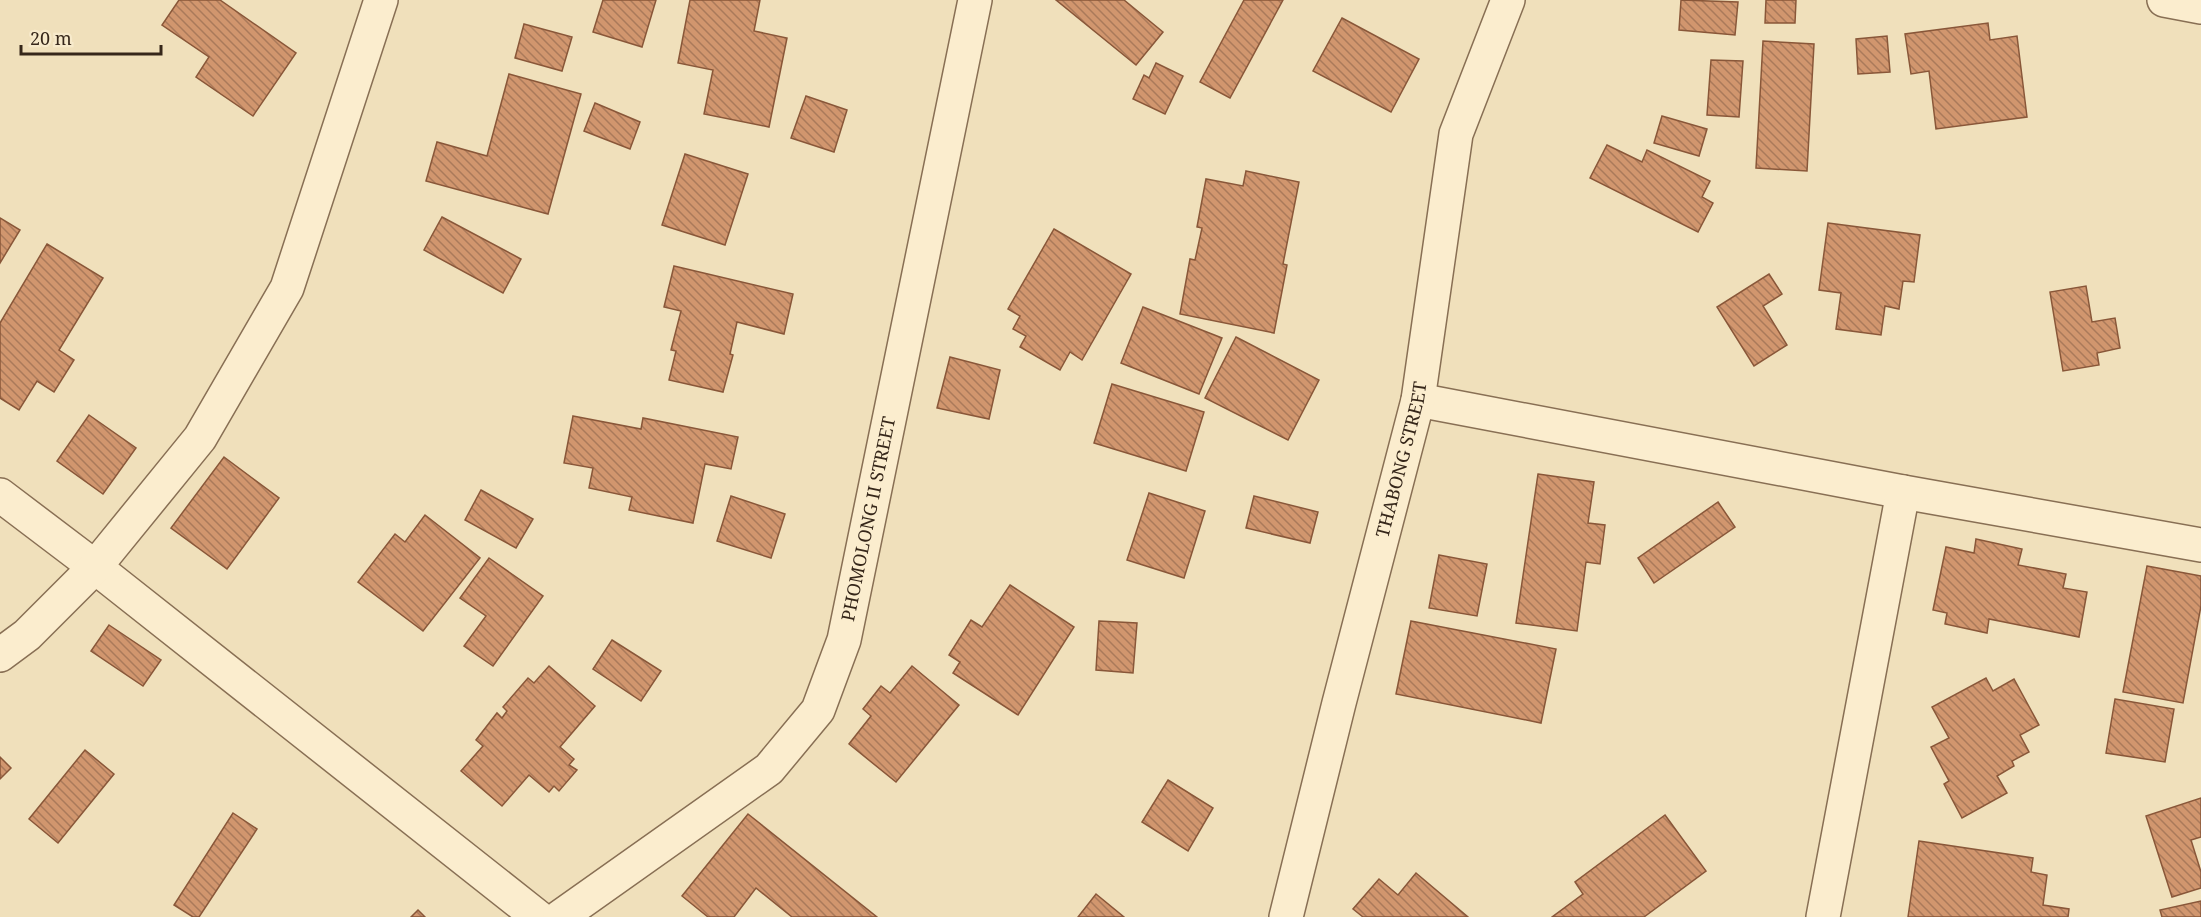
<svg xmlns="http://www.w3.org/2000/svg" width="2201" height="917" viewBox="0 0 2201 917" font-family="'Noto Serif',serif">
<defs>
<pattern id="building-back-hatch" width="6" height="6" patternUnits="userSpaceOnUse" patternTransform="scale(1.5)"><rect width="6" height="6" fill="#d1966e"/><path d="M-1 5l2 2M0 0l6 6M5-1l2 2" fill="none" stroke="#aa7a5a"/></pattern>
</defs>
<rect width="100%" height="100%" fill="#f0e0bb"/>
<g fill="url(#building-back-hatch)" stroke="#895739" stroke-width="1.5">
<path d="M 179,0 L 220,0 L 296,53 L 253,116 L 196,77 L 209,57 L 162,25 Z"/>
<path d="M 603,0 L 656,0 L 642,47 L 593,32 Z"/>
<path d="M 690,0 L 760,0 L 754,31 L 787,38 L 769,127 L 704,114 L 713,70 L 678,63 Z"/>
<path d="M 1056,0 L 1124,0 L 1163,32 L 1136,65 Z"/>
<path d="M 1244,0 L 1283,0 L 1230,98 L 1200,82 Z"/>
<path d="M 1681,0 L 1738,2 L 1735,35 L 1679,30 Z"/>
<path d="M 1766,0 L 1796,0 L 1795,23 L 1765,23 Z"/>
<path d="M 1342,18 L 1419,59 L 1391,112 L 1313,71 Z"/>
<path d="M 1988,23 L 1990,40 L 2017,36 L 2027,117 L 1936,129 L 1929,71 L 1911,74 L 1905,34 Z"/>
<path d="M 524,24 L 572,37 L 562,71 L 515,58 Z"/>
<path d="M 1887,36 L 1890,72 L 1858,74 L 1856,39 Z"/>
<path d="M 1763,41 L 1814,44 L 1807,171 L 1756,168 Z"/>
<path d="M 1711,60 L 1743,61 L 1739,117 L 1707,115 Z"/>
<path d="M 1156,63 L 1183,76 L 1165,114 L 1133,99 L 1144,75 L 1149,78 Z"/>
<path d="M 509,74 L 581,94 L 548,214 L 426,181 L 437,142 L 487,156 Z"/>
<path d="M 806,96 L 847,110 L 834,152 L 791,138 Z"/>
<path d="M 595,103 L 640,122 L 630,149 L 584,131 Z"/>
<path d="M 1662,116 L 1707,129 L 1699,156 L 1654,143 Z"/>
<path d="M 1607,145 L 1642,162 L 1647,150 L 1710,181 L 1702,197 L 1713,203 L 1698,232 L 1590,178 Z"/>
<path d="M 685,154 L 748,174 L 725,245 L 662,225 Z"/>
<path d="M 1246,171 L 1299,182 L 1283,264 L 1287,265 L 1274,333 L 1180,314 L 1190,259 L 1195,260 L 1202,228 L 1197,227 L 1206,179 L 1243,186 Z"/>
<path d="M 442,217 L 521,259 L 503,293 L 424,250 Z"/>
<path d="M 0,218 L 20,230 L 0,263 Z"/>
<path d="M 1828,223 L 1920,235 L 1914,282 L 1903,281 L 1899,309 L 1885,306 L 1881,335 L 1836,329 L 1841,293 L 1819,290 Z"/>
<path d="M 1054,229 L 1131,274 L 1082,360 L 1070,352 L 1060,370 L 1020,347 L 1026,336 L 1013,329 L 1020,316 L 1008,309 Z"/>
<path d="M 47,244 L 103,278 L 59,350 L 74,360 L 54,392 L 37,381 L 19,410 L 0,398 L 0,323 Z"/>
<path d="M 674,266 L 793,294 L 784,334 L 737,322 L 730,354 L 733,355 L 723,392 L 669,380 L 676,351 L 671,350 L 681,311 L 664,307 Z"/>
<path d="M 1769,274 L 1782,294 L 1763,306 L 1787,345 L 1754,366 L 1717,307 Z"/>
<path d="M 2086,286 L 2092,322 L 2115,318 L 2120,348 L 2097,353 L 2099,365 L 2063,371 L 2050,292 Z"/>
<path d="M 1143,307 L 1222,338 L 1199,394 L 1121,363 Z"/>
<path d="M 1236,337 L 1319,380 L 1288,440 L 1205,398 Z"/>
<path d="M 950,357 L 1000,370 L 989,419 L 937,408 Z"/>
<path d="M 1112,384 L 1204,412 L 1186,471 L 1094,443 Z"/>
<path d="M 89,415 L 136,448 L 103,494 L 57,461 Z"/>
<path d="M 573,416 L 641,429 L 643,418 L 738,437 L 731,469 L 705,464 L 693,523 L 629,510 L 632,497 L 589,488 L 593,468 L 564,463 Z"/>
<path d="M 224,457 L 279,498 L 227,569 L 171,528 Z"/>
<path d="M 1538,474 L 1594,482 L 1588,523 L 1605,525 L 1600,564 L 1586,562 L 1577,631 L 1516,623 Z"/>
<path d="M 481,490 L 533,519 L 516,548 L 465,520 Z"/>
<path d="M 1149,493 L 1205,511 L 1184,578 L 1127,560 Z"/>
<path d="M 731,496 L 785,514 L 771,558 L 717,541 Z"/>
<path d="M 1254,496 L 1318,512 L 1310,543 L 1246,528 Z"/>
<path d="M 1718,502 L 1735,527 L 1654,583 L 1638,558 Z"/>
<path d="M 425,515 L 480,558 L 423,631 L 358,582 L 395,534 L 405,542 Z"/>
<path d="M 1976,539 L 2022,549 L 2018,565 L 2066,574 L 2063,588 L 2087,592 L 2079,637 L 1989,619 L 1987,633 L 1945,624 L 1947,613 L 1933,610 L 1946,547 L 1974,553 Z"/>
<path d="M 1439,555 L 1487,564 L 1477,616 L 1429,608 Z"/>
<path d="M 489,558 L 543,596 L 493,666 L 464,646 L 486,616 L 460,598 Z"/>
<path d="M 2147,566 L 2201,576 L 2201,606 L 2183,703 L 2123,692 Z"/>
<path d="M 1010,585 L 1074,627 L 1018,715 L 953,673 L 960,662 L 949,655 L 971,620 L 982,627 Z"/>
<path d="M 1099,621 L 1137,623 L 1133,673 L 1096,670 Z"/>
<path d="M 1411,621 L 1556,649 L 1541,723 L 1396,694 Z"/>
<path d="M 109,625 L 161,660 L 143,686 L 91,651 Z"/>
<path d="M 612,640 L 661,671 L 641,701 L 593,669 Z"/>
<path d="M 549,666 L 595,706 L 560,747 L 574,759 L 569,765 L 577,770 L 559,791 L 554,786 L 549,792 L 529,775 L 502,806 L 461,771 L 483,746 L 476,740 L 497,713 L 502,718 L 507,711 L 503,707 L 528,678 L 534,683 Z"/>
<path d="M 912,666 L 959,705 L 896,782 L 849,744 L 871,716 L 863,709 L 881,686 L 890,693 Z"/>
<path d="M 1986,678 L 1993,691 L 2014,679 L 2039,725 L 2020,735 L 2029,752 L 2012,761 L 2014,766 L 1997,776 L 2007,793 L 1962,818 L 1944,784 L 1949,781 L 1931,747 L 1949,738 L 1932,707 Z"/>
<path d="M 2115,699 L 2174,709 L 2165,762 L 2106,753 Z"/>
<path d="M 85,750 L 114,774 L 58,843 L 29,819 Z"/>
<path d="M 0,757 L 11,768 L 0,779 Z"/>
<path d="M 1168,780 L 1213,808 L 1188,851 L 1142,822 Z"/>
<path d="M 2201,798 L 2201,837 L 2191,840 L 2201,872 L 2201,888 L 2172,897 L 2146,816 Z"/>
<path d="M 233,813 L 257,829 L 199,917 L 193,917 L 174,905 Z"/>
<path d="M 748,814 L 877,917 L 792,917 L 756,888 L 734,917 L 708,917 L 682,896 Z"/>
<path d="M 1665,815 L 1706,871 L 1644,917 L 1552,917 L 1583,894 L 1575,882 Z"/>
<path d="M 1919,841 L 2033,858 L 2031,872 L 2047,875 L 2043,905 L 2069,909 L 2068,917 L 1908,917 Z"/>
<path d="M 1416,873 L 1468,917 L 1363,917 L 1353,909 L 1379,879 L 1398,895 Z"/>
<path d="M 1096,894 L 1124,917 L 1078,917 Z"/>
<path d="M 2201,901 L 2201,917 L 2162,917 L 2160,910 Z"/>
<path d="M 418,910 L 425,917 L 411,917 Z"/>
</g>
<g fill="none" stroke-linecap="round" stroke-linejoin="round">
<g stroke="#886f54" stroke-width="36">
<g id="minor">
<path d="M 2164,0 L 2201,7"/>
<path d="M 1418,400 L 1903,492 L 2201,545"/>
<path d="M 0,495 L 95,567 L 538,917"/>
<path d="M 0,655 L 27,635 L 95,567 L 200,438 L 287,288 L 381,0"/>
<path id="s1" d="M 560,917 L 769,769 L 818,710 L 844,640 L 975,0"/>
<path id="s2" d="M 1286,917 L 1339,703 L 1418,400 L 1456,134 L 1508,0"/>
<path d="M 1823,917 L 1903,492"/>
</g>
</g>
<use href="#minor" stroke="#fbedce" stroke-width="33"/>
</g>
<g text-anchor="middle" stroke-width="4.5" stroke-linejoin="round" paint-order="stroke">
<g font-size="18" fill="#36271a" stroke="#f7eacb">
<text dy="6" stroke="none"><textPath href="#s2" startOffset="472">THABONG STREET</textPath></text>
<text dy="6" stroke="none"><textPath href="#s1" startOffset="531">PHOMOLONG II STREET</textPath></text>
</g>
</g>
<path d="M21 45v9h140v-9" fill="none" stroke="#36271a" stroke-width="3"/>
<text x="30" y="45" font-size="18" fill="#36271a" stroke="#f7eacb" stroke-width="4.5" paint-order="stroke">20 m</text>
</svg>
